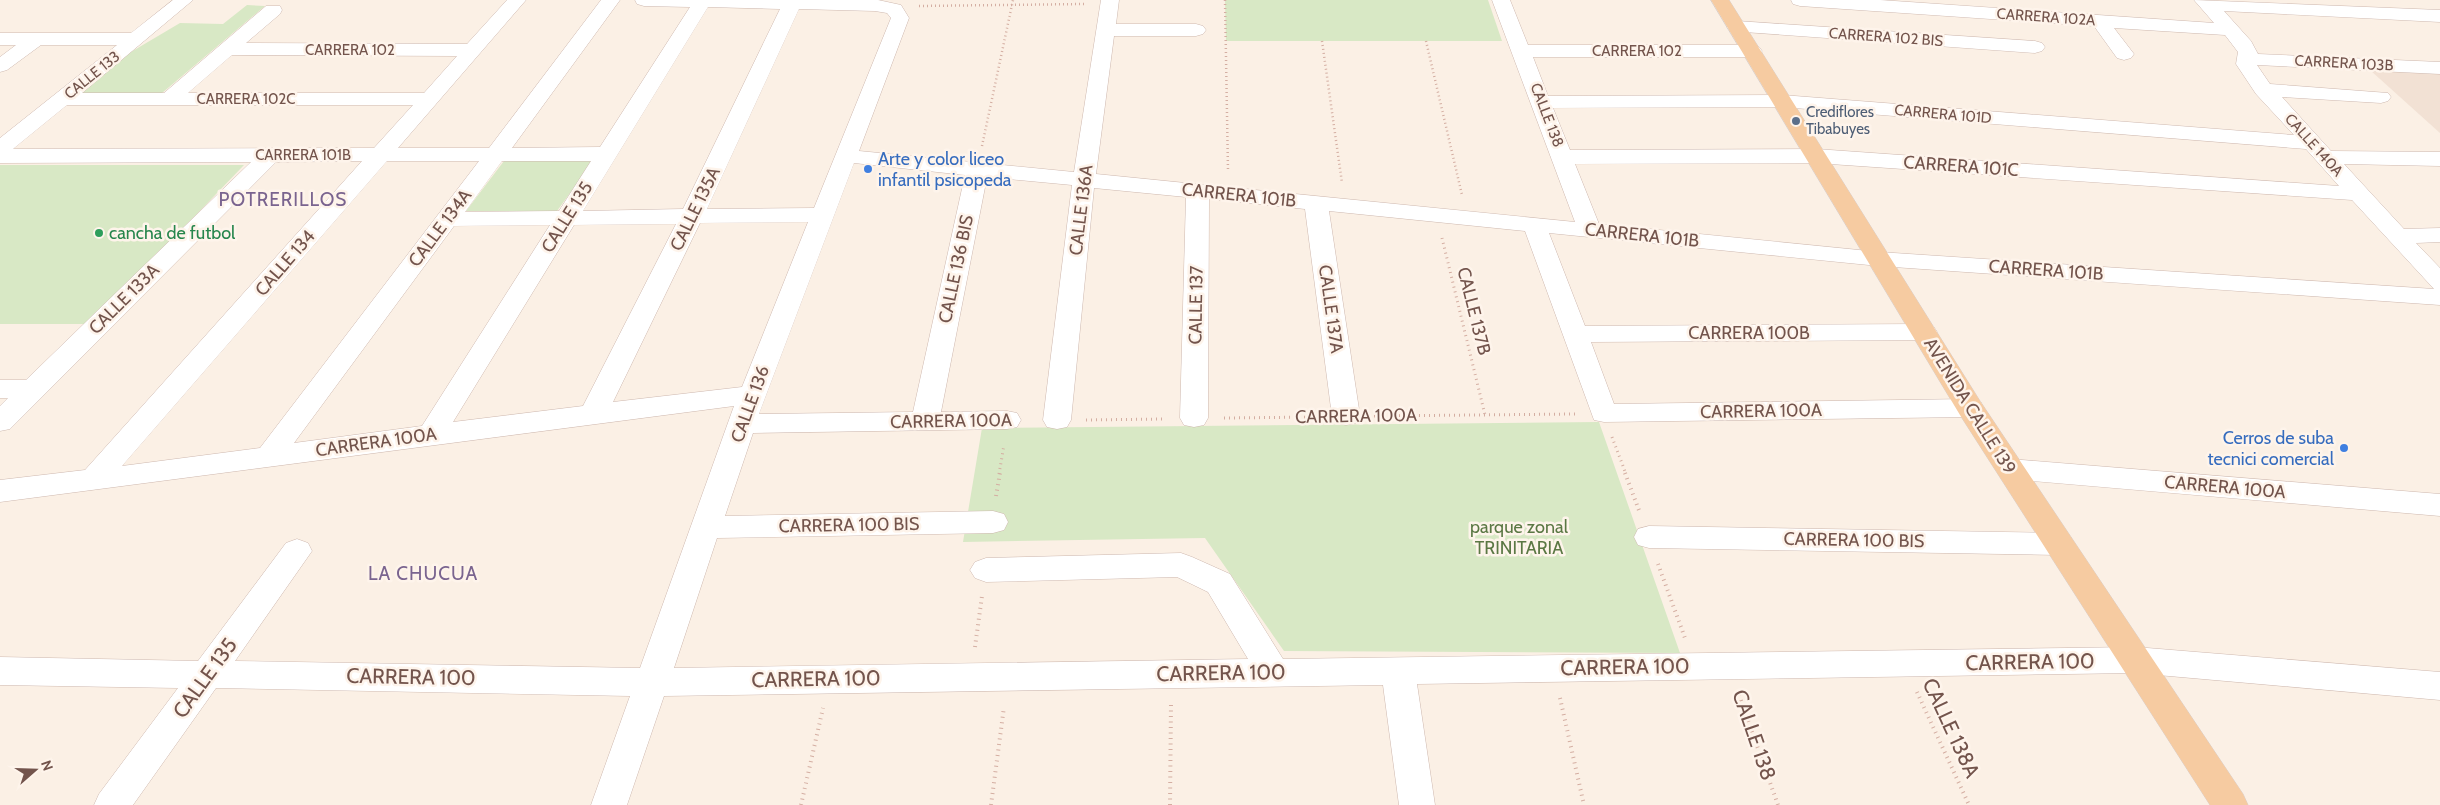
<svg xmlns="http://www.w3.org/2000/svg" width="2440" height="805" viewBox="0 0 2440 805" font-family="Cabin,sans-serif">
<rect width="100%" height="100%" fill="#fbf0e5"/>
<path fill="#f2e1d4" d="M 2370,70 L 2440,73 L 2440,133 Z"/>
<g fill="#d8e8c5">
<path d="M 1225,0 L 1488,0 L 1502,41 L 1226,41 Z"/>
<path d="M 247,5 L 265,6 L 162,93 L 82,93 L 131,52 L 180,23 L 223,24 Z"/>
<path d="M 594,160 L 557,211 L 466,211 L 504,161 Z"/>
<path d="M 0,165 L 244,165 L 91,324 L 0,324 Z"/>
<path d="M 1599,422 L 1680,653 L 1284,651 L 1205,538 L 963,542 L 982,428 Z"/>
</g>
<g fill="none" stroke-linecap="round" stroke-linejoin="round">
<g stroke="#ceb8af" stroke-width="1">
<g id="minor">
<path d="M 173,0 L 193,0 L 82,93 L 164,93 L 266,6 L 280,6 L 282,10 L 280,14 L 246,43 L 467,44 L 507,0 L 526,0 L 398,148 L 489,148 L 601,0 L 620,0 L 512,148 L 600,147 L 690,7 L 644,6 L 637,4 L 635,0 L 878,0 L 901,5 L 909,18 L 859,151 L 1074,172 L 1101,0 L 1119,0 L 1116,24 L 1196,24 L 1203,26 L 1206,30 L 1203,34 L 1196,36 L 1114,36 L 1096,174 L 1575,222 L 1492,0 L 1510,0 L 1528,45 L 1752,45 L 1759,47 L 1762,51 L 1759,55 L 1752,57 L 1533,57 L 1548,96 L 1782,95 L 2294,135 L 2256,94 L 2236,64 L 2238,52 L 2225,35 L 2114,28 L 2134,54 L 2131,58 L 2124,60 L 2117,58 L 2094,26 L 1800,6 L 1793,4 L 1791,0 L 1880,0 L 2214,23 L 2194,0 L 2440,10 L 2440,22 L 2224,11 L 2251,41 L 2258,54 L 2440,62 L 2440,74 L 2257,65 L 2270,84 L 2388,93 L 2391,97 L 2388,101 L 2381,103 L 2282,97 L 2331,151 L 2440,152 L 2440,166 L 2344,164 L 2404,229 L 2440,228 L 2440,242 L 2416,243 L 2440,268 L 2440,305 L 1879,266 L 1549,233 L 1585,326 L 1924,324 L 1933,326 L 1937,332 L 1933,338 L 1924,340 L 1591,342 L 1614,404 L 1970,399 L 1980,401 L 1984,408 L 1980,415 L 1970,417 L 1604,422 L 1594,420 L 1525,231 L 1329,211 L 1360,416 L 1356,423 L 1346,425 L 1336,423 L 1332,416 L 1305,209 L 1209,199 L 1208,418 L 1204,425 L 1194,427 L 1184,425 L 1180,418 L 1186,197 L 1094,188 L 1071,420 L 1067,427 L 1057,429 L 1047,427 L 1043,420 L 1072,185 L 987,177 L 941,412 L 1007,411 L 1017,413 L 1021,420 L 1017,427 L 1007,429 L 753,433 L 725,516 L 993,511 L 1004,514 L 1008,522 L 1004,530 L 993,533 L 717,538 L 674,668 L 1248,659 L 1208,592 L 1177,577 L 986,582 L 975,578 L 970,570 L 975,562 L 986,558 L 1181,553 L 1192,557 L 1230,574 L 1283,659 L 2135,647 L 2440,672 L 2440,700 L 2135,673 L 1417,684 L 1435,805 L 1399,805 L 1383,685 L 664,696 L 627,805 L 591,805 L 630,696 L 216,688 L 133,805 L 94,805 L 99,794 L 178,688 L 0,685 L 0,657 L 198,661 L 286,543 L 297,539 L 308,543 L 312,551 L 235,661 L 640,668 L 734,406 L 0,502 L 0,480 L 85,470 L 362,161 L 276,162 L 10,429 L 0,431 L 0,406 L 8,398 L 0,398 L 0,380 L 26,380 L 251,162 L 0,163 L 0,138 L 117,45 L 41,45 L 7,70 L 0,72 L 0,57 L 16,45 L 0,45 L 0,33 L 131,33 ZM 708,7 L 780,9 L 683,209 L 583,211 ZM 799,9 L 875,11 L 887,13 L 891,18 L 814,208 L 707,209 ZM 232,55 L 457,56 L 424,93 L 188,93 ZM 67,105 L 413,105 L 374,148 L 13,149 ZM 1782,107 L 2306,149 L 2339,186 L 1816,149 L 1570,150 L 1553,108 ZM 387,161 L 479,161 L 260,448 L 122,466 ZM 502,161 L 591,161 L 559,211 L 465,212 ZM 854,163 L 965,175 L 913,412 L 759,414 ZM 1816,163 L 2352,200 L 2434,289 L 1879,252 L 1599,224 L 1575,164 ZM 808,222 L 742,387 L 613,402 L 700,223 ZM 676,224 L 583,406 L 453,422 L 574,225 ZM 550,225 L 422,426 L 294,443 L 454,226 Z"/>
<path d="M 1737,21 L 2035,41 L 2042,43 L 2045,47 L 2042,51 L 2035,53 L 1730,31 L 1727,27 L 1730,23 Z"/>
<path d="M 2010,459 L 2440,494 L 2440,516 L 2010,479 L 2000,476 L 1996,469 L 2000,462 Z"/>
<path d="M 1649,526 L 2059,533 L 2070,536 L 2074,544 L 2070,552 L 2059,555 L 1649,548 L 1638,545 L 1634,537 L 1638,529 Z"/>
</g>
</g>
<g stroke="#d8cfcd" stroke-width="1">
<path id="major" d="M 1711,0 L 1729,0 L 1980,401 L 2243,794 L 2248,805 L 2210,805 L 1960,415 Z"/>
</g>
<g stroke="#d4aea2" stroke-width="2.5" stroke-dasharray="1 3" stroke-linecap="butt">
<path d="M 1225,0 L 1228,171"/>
<path d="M 919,6 L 1085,4"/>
<path d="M 1322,41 L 1342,183"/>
<path d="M 1426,41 L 1462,195"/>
<path d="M 982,146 L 1013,0"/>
</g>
<g stroke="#d4aea2" stroke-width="3" stroke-dasharray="1 4" stroke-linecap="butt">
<path d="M 1442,238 L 1485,415"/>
<path d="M 1374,416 L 1575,414"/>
<path d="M 1224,418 L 1318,417"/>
<path d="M 1086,420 L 1165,419"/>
<path d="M 1612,437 L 1626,474"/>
<path d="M 999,474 L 1004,445"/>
</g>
<g stroke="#d4aea2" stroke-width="4" stroke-dasharray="1 4.5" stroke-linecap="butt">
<path d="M 1625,473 L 1640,513"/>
<path d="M 996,496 L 1000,473"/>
<path d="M 1658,564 L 1685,638"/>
<path d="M 975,647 L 982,596"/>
<path d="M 1917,692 L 1969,805"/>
<path d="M 1739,695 L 1778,805"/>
<path d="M 1560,698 L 1584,805"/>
<path d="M 801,805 L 823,708"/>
<path d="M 991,805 L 1004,707"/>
<path d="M 1170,805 L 1171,703"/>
</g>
<use href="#minor" fill="#fff" fill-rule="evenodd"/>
<use href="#major" fill="#f6cba1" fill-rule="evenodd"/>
</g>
<circle fill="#5c6f8a" stroke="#fef4eb" stroke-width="2" cx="1796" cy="121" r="5"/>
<g fill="#3f7fe0" stroke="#fef4eb" stroke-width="2">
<circle cx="868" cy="169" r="5"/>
<circle cx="2344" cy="448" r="5"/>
</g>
<circle fill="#2e9e5b" stroke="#fef4eb" stroke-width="2" cx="99" cy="233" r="5"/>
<g text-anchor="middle" stroke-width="5" stroke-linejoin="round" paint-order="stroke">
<g font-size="15" fill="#73544c" stroke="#fef4eb">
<text transform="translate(2046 17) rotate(4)" y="5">CARRERA 102A</text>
<text transform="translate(1886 37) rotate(4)" y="5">CARRERA 102 BIS</text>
<text x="350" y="55">CARRERA 102</text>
<text x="1637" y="56">CARRERA 102</text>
<text transform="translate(2344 63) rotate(3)" y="5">CARRERA 103B</text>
<text transform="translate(92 75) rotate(-39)" y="5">CALLE 133</text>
<text x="246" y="104">CARRERA 102C</text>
<text transform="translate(1943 114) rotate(5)" y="5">CARRERA 101D</text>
<text transform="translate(1547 115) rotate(69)" y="5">CALLE 138</text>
<text transform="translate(2314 145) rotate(48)" y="5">CALLE 140A</text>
<text x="303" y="160">CARRERA 101B</text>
</g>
<g font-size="15" fill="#4e5e75" stroke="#fef4eb" text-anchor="start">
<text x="1806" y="117">Crediflores<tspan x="1806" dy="17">Tibabuyes</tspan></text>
</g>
<g font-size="18" fill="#366cbe" stroke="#fef4eb" text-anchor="start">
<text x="878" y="165">Arte y color liceo<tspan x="878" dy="21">infantil psicopeda</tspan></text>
<text x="2334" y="444" text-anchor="end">Cerros de suba<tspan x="2334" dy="21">tecnici comercial</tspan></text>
</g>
<g font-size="18" fill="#73544c" stroke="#fef4eb">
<text transform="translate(1961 166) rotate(4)" y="6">CARRERA 101C</text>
<text transform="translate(1239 195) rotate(6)" y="6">CARRERA 101B</text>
<text transform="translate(695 209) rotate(-64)" y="6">CALLE 135A</text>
<text transform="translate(1081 210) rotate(-83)" y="6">CALLE 136A</text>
<text transform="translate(567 217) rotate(-58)" y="6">CALLE 135</text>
<text transform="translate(440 228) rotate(-53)" y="6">CALLE 134A</text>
<text transform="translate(1642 235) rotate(6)" y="6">CARRERA 101B</text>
<text transform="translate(285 263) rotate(-49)" y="6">CALLE 134</text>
<text transform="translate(956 269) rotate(-78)" y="6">CALLE 136 BIS</text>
<text transform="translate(2046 270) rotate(4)" y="6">CARRERA 101B</text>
<text transform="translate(124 299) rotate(-45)" y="6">CALLE 133A</text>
<text transform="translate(1196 305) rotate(-89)" y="6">CALLE 137</text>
<text transform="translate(1331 309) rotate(82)" y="6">CALLE 137A</text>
<text transform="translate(1474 311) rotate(76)" y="6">CALLE 137B</text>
<text x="1749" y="339">CARRERA 100B</text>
<text transform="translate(750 404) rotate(-70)" y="6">CALLE 136</text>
<text transform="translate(1970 406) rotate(58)" y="6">AVENIDA CALLE 139</text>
<text transform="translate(1761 411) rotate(-1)" y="6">CARRERA 100A</text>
<text transform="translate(1356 416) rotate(-1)" y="6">CARRERA 100A</text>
<text transform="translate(951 421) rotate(-1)" y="6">CARRERA 100A</text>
<text transform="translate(376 442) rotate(-8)" y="6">CARRERA 100A</text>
<text transform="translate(2225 487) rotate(5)" y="6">CARRERA 100A</text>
<text transform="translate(849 525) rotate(-1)" y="6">CARRERA 100 BIS</text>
<text transform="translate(1854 540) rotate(1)" y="6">CARRERA 100 BIS</text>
</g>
<g font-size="18" fill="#27864d" stroke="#fef4eb" text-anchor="start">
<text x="109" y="239">cancha de futbol</text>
</g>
<g font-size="18" fill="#5b7844" stroke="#fef4eb">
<text x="1519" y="533">parque zonal<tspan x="1519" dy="21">TRINITARIA</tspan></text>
</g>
<g font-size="19" letter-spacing="1" fill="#7a648f" stroke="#fef4eb">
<text x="283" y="206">POTRERILLOS</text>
<text x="423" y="580">LA CHUCUA</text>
</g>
<g font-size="21" fill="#73544c" stroke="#fef4eb">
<text transform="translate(2030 662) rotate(-1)" y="7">CARRERA 100</text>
<text transform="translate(1625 667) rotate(-1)" y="7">CARRERA 100</text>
<text transform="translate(1221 673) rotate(-1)" y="7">CARRERA 100</text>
<text transform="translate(411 677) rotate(1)" y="7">CARRERA 100</text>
<text transform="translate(205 678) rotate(-54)" y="7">CALLE 135</text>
<text transform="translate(816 679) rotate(-1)" y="7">CARRERA 100</text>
<text transform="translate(1951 728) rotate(65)" y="7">CALLE 138A</text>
<text transform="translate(1754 735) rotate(71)" y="7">CALLE 138</text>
</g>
</g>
<g transform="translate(35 770) rotate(70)" stroke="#fef4eb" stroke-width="4" paint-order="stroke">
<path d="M0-4L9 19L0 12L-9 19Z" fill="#73544c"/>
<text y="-8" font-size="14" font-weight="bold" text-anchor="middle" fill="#73544c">N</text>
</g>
</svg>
